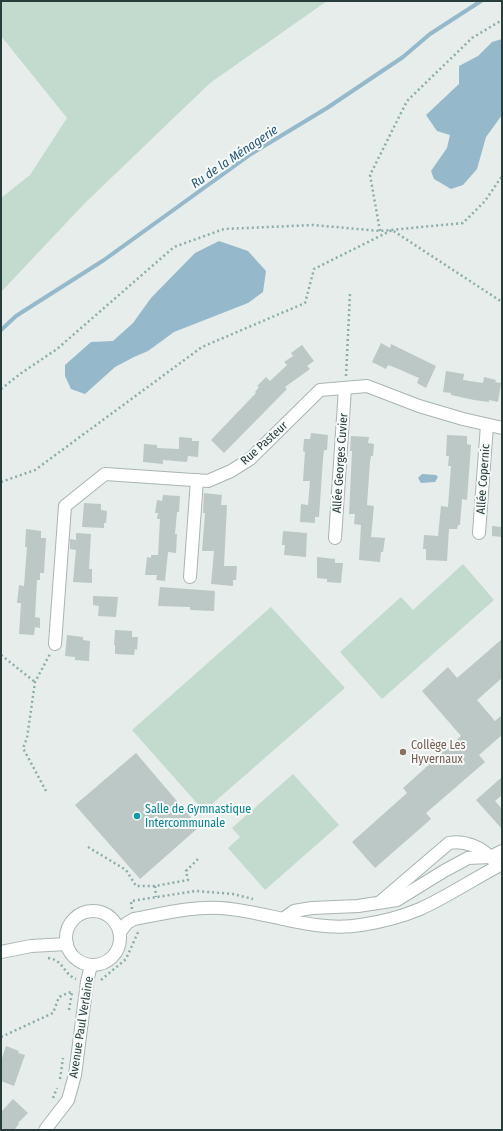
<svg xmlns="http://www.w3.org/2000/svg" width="503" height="1131" viewBox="0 0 503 1131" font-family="'Fira Sans Condensed',sans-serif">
<rect width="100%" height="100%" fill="#e6edeb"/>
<g fill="#c2dbce">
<path d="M 1,1 L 327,1 L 210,83 L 84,204 L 1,292 L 1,198 L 30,175 L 67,118 L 1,36 Z"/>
<path d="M 463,564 L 494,600 L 382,699 L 340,652 L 401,597 L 413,610 Z"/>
<path d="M 271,607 L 345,688 L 204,811 L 132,730 Z"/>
<path d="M 293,774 L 339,825 L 265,890 L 228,848 L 240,837 L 232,828 Z"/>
</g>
<g fill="#95b8cb">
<path d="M 502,39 L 502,115 L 486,137 L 477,169 L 463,185 L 451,189 L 434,179 L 431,171 L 447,148 L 450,135 L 437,131 L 426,115 L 459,84 L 459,66 L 478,56 L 492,42 Z"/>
<path d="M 219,241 L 248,251 L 266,271 L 263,292 L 248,303 L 174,332 L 148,351 L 134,357 L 115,367 L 85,394 L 71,389 L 65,376 L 65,365 L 91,342 L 113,341 L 133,323 L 151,298 L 195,253 Z"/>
<path d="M 422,474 L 436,475 L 438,477 L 435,482 L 421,483 L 418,478 Z"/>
</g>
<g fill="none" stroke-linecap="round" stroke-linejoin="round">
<path stroke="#95b8cb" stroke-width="4" d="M 1,330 L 16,316 L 104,260 L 251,154 L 327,108 L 403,57 L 430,34 L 481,1"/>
</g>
<g fill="#bcc8c5">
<path d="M 381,343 L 390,348 L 391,344 L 436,366 L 426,388 L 417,383 L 419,378 L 396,368 L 388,365 L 386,369 L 372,362 Z"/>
<path d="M 302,345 L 314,361 L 307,366 L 310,369 L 285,387 L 287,389 L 224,453 L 211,440 L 256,393 L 255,392 L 259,387 L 257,386 L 266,377 L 270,381 L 287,365 L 284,362 L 293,356 L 291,353 Z"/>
<path d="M 446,371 L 464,374 L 463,380 L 483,383 L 484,377 L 496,380 L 495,382 L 501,383 L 498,402 L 489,400 L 489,402 L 474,400 L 451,395 L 451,393 L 443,392 Z"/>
<path d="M 311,433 L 328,435 L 327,450 L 324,450 L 323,459 L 319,517 L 315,517 L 315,523 L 300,522 L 301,504 L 308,505 L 310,481 L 303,481 L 305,452 L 303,451 L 304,439 L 310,439 Z"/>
<path d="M 447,435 L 467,436 L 467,444 L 471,445 L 467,500 L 462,499 L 460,525 L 458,525 L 457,529 L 449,529 L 447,561 L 426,560 L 426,549 L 423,549 L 424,535 L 438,536 L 441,506 L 448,507 L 451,466 L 448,466 L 449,456 L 446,456 Z"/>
<path d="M 351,436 L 369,437 L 368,443 L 374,444 L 373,456 L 371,456 L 370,462 L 367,505 L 374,506 L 371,537 L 385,538 L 383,552 L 381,552 L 380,562 L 359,560 L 361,525 L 354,524 L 355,514 L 349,514 L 352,451 L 350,451 Z"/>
<path d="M 179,437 L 192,438 L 192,441 L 199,441 L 198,457 L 188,456 L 187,462 L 163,460 L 163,464 L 143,462 L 144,444 L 157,445 L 157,448 L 179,449 Z"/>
<path d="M 204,493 L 222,495 L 221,505 L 227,505 L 224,566 L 237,566 L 236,580 L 233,580 L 233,586 L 211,584 L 214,551 L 202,551 L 205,513 L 203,513 Z"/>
<path d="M 163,495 L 180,496 L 179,512 L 177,512 L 175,534 L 177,534 L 176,553 L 168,552 L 165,581 L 156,580 L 157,575 L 145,575 L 147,557 L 151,558 L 151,555 L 158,555 L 160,519 L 157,519 L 158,513 L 155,513 L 157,500 L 162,501 Z"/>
<path d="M 84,503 L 101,504 L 101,510 L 107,511 L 106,523 L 104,523 L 104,528 L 82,527 Z"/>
<path d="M 492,526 L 502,527 L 502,537 L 492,536 Z"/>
<path d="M 26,529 L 41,531 L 41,538 L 46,538 L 44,573 L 40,573 L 40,580 L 37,580 L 35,617 L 40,618 L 40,628 L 35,627 L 34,635 L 19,634 L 21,603 L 17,603 L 19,585 L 24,586 L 27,547 L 25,547 Z"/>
<path d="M 283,531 L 307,533 L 306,557 L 284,555 L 285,545 L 282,545 Z"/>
<path d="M 76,533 L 91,534 L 89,569 L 92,569 L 92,583 L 73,582 L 76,550 L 70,549 L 70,539 L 76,540 Z"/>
<path d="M 317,557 L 335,559 L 335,563 L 343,563 L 341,583 L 327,582 L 327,579 L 317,578 Z"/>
<path d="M 160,587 L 215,591 L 214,611 L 190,610 L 190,607 L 158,606 Z"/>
<path d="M 93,596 L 118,597 L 116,617 L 98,616 L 99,606 L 93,605 Z"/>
<path d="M 115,630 L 132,631 L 132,637 L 138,637 L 137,650 L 135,649 L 134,655 L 115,654 L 115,645 L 114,645 Z"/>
<path d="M 67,635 L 83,637 L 83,640 L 90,641 L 89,661 L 75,660 L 75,657 L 65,656 Z"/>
<path d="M 502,639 L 502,678 L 477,700 L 495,721 L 502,715 L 502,735 L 479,755 L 485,762 L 426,813 L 431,819 L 375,868 L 352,842 L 407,793 L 403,788 L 461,736 L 422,691 L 448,667 L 457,678 Z"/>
<path d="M 136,753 L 199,827 L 140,879 L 75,805 Z"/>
<path d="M 502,777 L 502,795 L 495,801 L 502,809 L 502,829 L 476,800 Z"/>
<path d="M 6,1046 L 19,1051 L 18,1053 L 25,1055 L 14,1086 L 1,1081 L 1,1061 Z"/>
<path d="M 13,1099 L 28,1113 L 18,1123 L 19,1124 L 14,1130 L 4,1130 L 1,1127 L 1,1112 Z"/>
</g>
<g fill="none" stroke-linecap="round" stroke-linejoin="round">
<g stroke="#a9b5b3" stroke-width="14">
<g id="minor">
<path d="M 479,533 L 487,425"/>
<path d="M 335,538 L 345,388"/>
<path d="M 190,577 L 197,480"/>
<path d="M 55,644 L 65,506 L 105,474 L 208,481 L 231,471 L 250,459 L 320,390 L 367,386 L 419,406 L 463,419 L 502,428"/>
<path d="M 380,902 L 449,843 C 464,840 482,847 492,859"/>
<circle cx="93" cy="938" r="27"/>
<path d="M 283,919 L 294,911 L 312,908 L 358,906 L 397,900 L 444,871 L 468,858 L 490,857 L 502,851"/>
<path d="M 120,932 L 127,923 L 134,919 C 162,914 192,906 221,908 C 268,911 313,933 361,925 C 381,922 401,917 420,909 C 447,897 475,878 502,864"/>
<path d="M 1,952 L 31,946 L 67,944"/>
<path d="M 45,1130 L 68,1100 L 75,1075 L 87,982 L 91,965"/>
</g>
</g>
<g stroke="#8aada9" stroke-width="2.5" stroke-dasharray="2 3" stroke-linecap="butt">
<path d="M 380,231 L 370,175 L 407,101 L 472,38 L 502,20"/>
<path d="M 346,376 L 350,294"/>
<path d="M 1,389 L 20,374 L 57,349 L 174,247 L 224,229 L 313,225 L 380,231 L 463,223 L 485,201 L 502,176"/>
<path d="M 1,482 L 35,470 L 202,347 L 305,303 L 314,269 L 392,230 L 502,302"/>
<path d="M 1,655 L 35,682"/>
<path d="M 46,791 L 23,748 L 27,738 L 35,682 L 50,654"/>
<path d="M 88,847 L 126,870 L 136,886 L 155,886 L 188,880 L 186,871 L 199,858"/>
<path d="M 155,886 L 156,897"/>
<path d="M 132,909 L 131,901 L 196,891 L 233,894 L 253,899"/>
<path d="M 48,958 C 64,960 63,974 76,979"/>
<path d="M 101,980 L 126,959 L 139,930"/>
<path d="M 69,1010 L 72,992"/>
<path d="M 1,1037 L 53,1013 L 59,997 L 68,993 L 72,992"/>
<path d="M 60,1079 L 63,1058"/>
<path d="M 53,1098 L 57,1088"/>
</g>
<use href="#minor" stroke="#fff" stroke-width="12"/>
</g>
<circle fill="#8d6e63" stroke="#f6faf9" stroke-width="1.5" cx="403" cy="752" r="4"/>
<circle fill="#0f9aa8" stroke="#f6faf9" stroke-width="1.5" cx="137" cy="816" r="4"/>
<g text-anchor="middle" stroke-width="4" stroke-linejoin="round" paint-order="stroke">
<g font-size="12" fill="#273d3c" stroke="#f6faf9">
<text transform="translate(264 443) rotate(-42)" y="4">Rue Pasteur</text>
<text transform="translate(340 463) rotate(-86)" y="4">Allée Georges Cuvier</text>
<text transform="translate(483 479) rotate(-86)" y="4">Allée Copernic</text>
<text transform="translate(81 1027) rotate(-81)" y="4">Avenue Paul Verlaine</text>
</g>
<g font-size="12" fill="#785e54" stroke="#f6faf9" text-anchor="start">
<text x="411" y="749">Collège Les<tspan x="411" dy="14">Hyvernaux</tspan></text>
</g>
<g font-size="12" fill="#0d838f" stroke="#f6faf9" text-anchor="start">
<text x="145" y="813">Salle de Gymnastique<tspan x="145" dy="14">Intercommunale</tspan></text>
</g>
<g font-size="13" font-style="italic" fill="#285773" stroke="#f6faf9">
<text transform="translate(234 156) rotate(-34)" y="5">Ru de la Ménagerie</text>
</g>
</g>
<rect width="503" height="1131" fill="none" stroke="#273d3c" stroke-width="4"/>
</svg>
